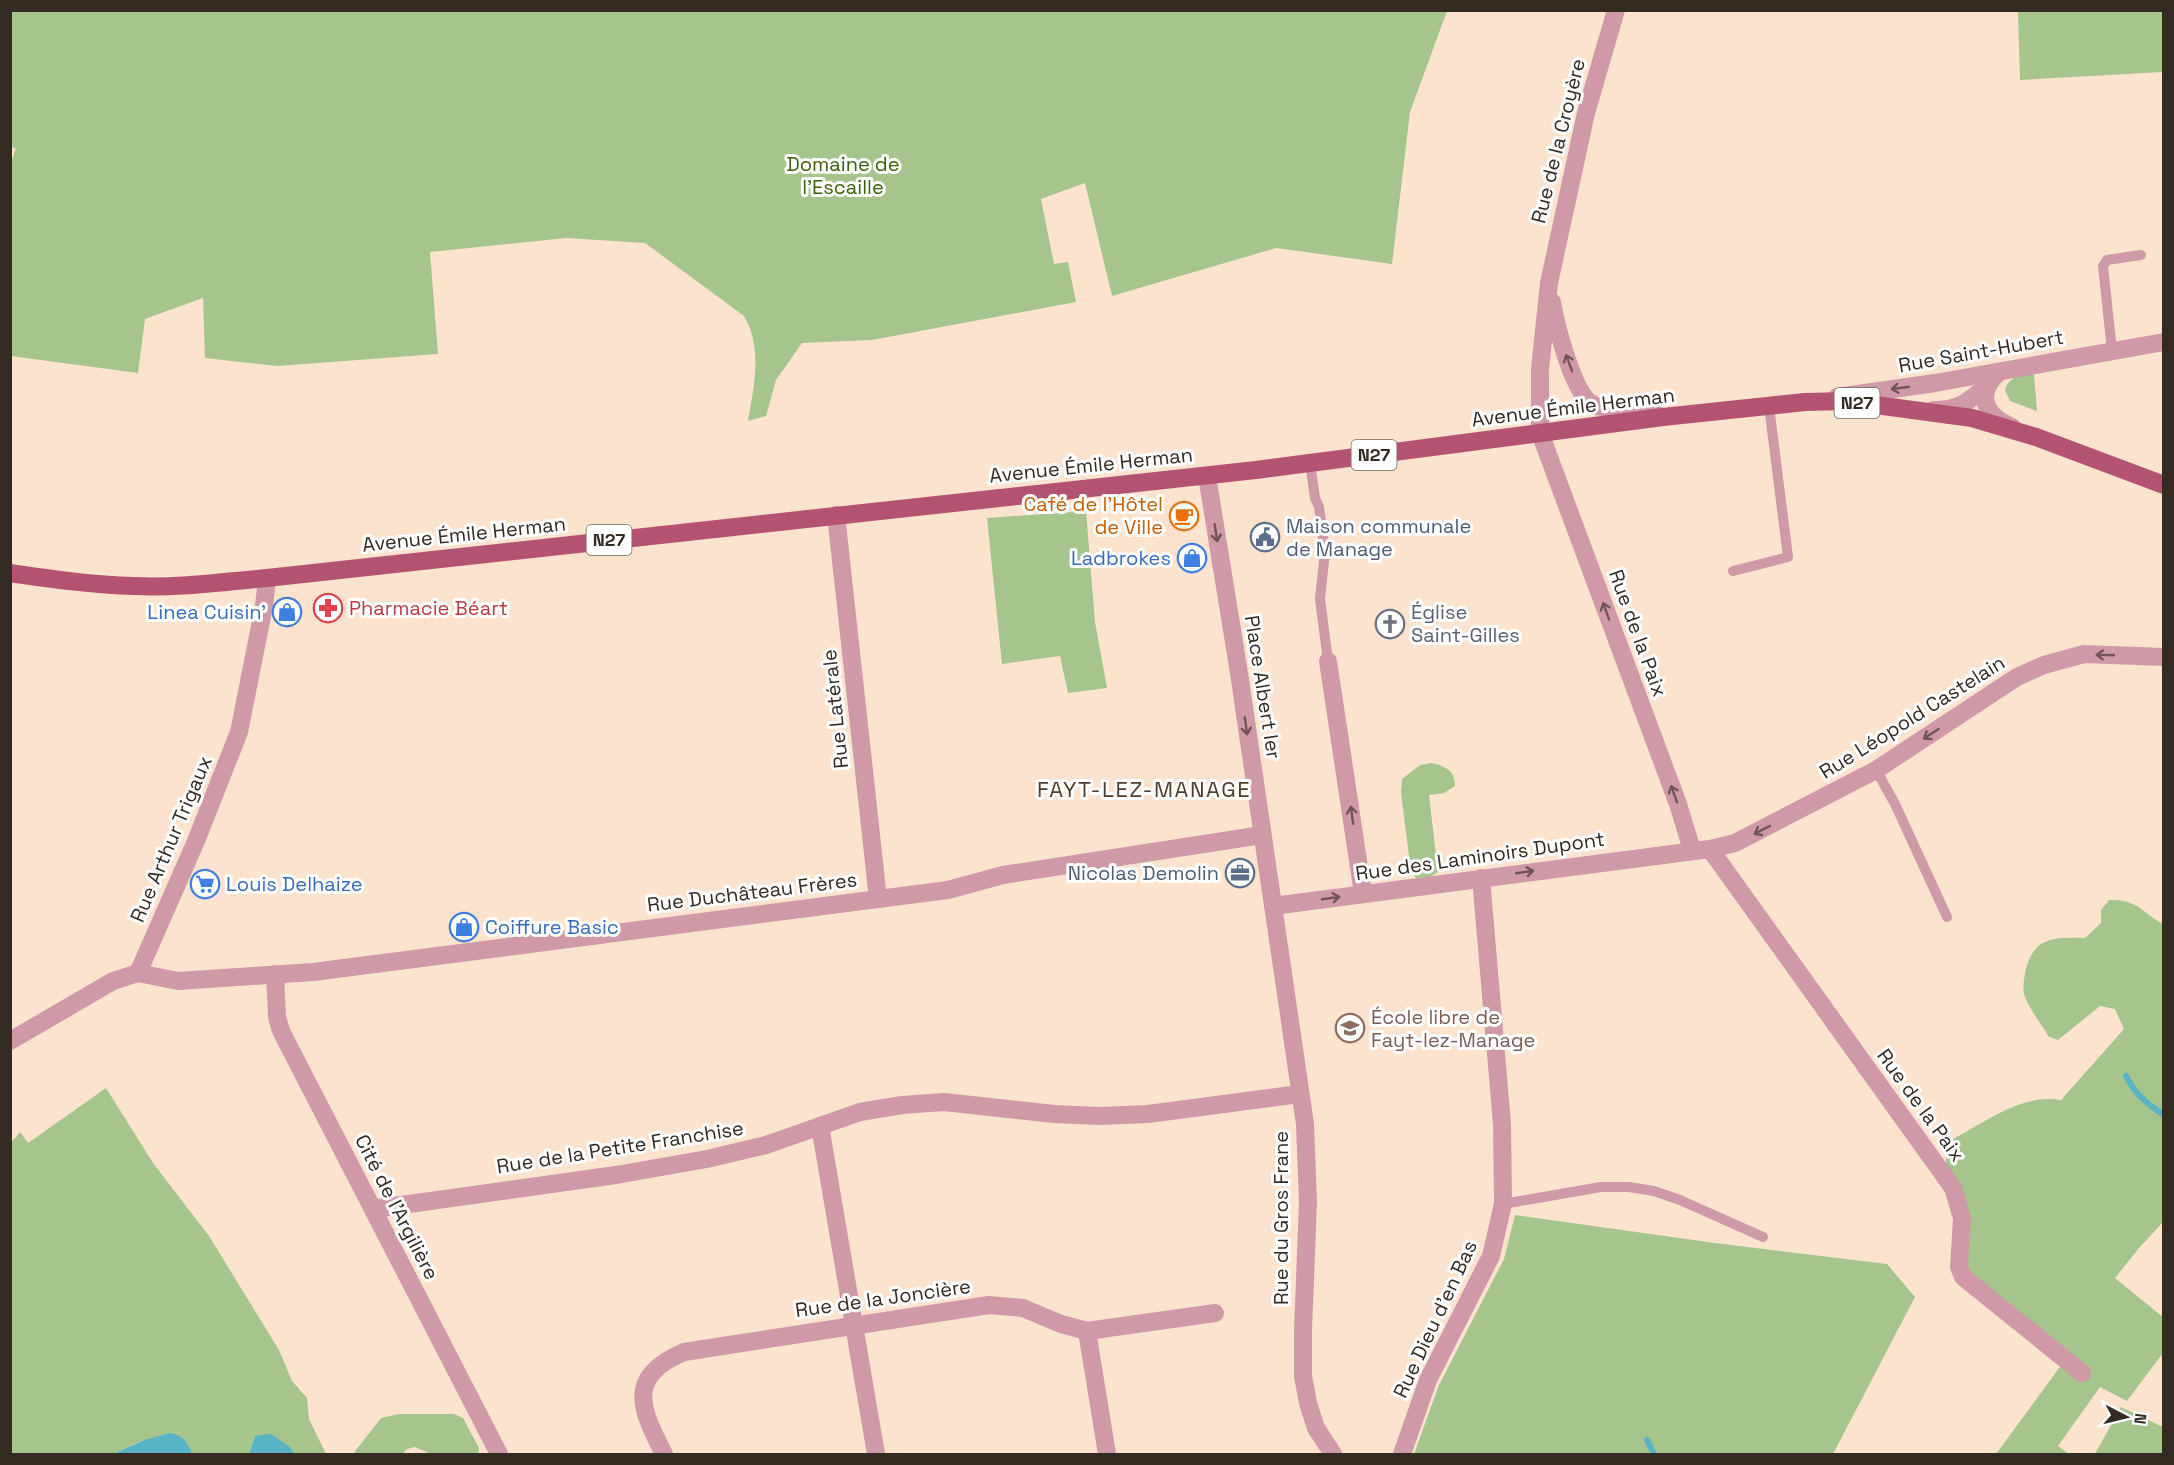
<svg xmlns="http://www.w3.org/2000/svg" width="2174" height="1465" viewBox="0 0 2174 1465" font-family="'Space Grotesk',sans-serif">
<rect width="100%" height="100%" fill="#fce3ce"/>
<g fill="#a5c58d">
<path d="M 11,10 L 1447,10 L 1447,11 L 1410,112 L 1392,264 L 1276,248 L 1112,296 L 1085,183 L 1041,199 L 1054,264 L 1068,262 L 1076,302 L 872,340 L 802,343 L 776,380 L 766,416 L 748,421 C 754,385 763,349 744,316 L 645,243 L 566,238 L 430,252 L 438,354 L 277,366 L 205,358 L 203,298 L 145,319 L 138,373 L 11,356 L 10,166 L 16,148 L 10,147 Z"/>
<path d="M 2018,11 L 2163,11 L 2163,72 L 2020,80 Z"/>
<path d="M 2034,374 L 2037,411 L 2010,401 L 2005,390 C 2009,376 2021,376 2034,374 Z"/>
<path d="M 1086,511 L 1095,622 L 1107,688 L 1068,693 L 1060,656 L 1002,664 L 987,518 Z"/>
<path d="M 1431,763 C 1445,766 1455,770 1455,786 L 1444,793 L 1429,795 L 1438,872 L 1430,877 L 1416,878 L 1411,871 L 1401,793 L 1402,779 L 1420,765 Z"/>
<path d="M 2109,900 C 2138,899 2141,912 2163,924 L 2163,1222 L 2139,1248 L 2115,1278 L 2163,1317 L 2163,1353 L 2127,1401 L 2100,1387 L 2058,1446 L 2069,1454 L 1996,1454 L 2065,1360 L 1963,1277 C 1963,1258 1965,1238 1962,1220 C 1959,1190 1934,1168 1953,1139 C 1985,1122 2023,1093 2061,1100 L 2124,1029 L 2115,1009 L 2100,1006 L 2058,1040 L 2049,1037 C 2041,1024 2031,1011 2025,997 C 2022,990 2024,981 2025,973 C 2033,937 2052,937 2085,938 L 2101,923 L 2101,910 Z"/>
<path d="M 106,1088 L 153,1163 L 209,1236 L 279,1350 L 292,1381 L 307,1398 L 309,1419 L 326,1454 L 295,1454 L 290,1447 L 255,1436 L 249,1454 L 142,1454 L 143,1440 L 113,1454 L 11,1454 L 10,1144 L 20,1132 L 28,1143 Z"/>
<path d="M 1515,1215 L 1715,1243 L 1887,1264 L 1915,1297 L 1833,1454 L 1414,1454 L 1439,1385 L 1504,1259 Z"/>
<path d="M 2121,1407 L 2163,1427 L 2163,1454 L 2095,1454 Z"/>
<path d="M 399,1414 L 454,1414 L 463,1418 L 479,1448 L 478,1454 L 431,1454 L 415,1447 L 407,1449 L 402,1454 L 353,1454 L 381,1418 Z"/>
</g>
<g fill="#58b3c5">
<path d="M 170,1433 C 181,1434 189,1443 192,1454 L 113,1454 L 144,1440 Z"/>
<path d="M 271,1434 L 290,1447 L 295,1454 L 249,1454 L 255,1436 Z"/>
</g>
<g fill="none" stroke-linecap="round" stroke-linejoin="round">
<g stroke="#58b3c5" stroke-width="6">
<path d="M 2126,1076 C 2135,1094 2147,1104 2164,1115"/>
<path d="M 1647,1440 L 1654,1454"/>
</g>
<g stroke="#d099a7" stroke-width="10">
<path d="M 2112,351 L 2103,266 L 2107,260 L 2141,255"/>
<path d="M 1310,463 L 1315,498 L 1319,507 L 1325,552 L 1320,599 L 1328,661"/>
<path d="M 1733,571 L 1788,557 L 1769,406"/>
<path d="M 1876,770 L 1895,804 L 1947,917"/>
<path d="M 1503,1204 L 1601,1187 L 1629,1187 L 1654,1191 L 1680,1200 L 1763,1237"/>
</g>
<g stroke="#d099a7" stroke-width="18">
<path d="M 1540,433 L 1678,804 L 1692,850"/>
<path d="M 1207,476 L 1239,673 L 1305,1124 L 1308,1202 L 1303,1331 L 1303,1376 L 1308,1403 L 1316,1428 L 1333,1454"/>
<path d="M 836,515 L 878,899"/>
<path d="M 1328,661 L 1363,894"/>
<path d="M 1710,849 L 1953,1188 L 1962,1218 L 1959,1267 L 1963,1277 L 2082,1373"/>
<path d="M 1273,906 L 1710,849 L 1735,843 L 1876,770 L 2017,677 L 2044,665 L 2084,654 L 2164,657"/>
<path d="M 138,973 L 178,981 L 313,972 L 948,890 L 1003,875 L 1262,835"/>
<path d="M 275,974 L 277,1017 L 281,1031 L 499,1454"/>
<path d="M 10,1041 L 113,981 L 138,973 L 196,841 L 239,732 L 264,606 L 267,578"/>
<path d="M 820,1126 L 876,1454"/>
<path d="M 373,1209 L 616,1175 L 707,1159 L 766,1145 L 860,1112 L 902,1105 L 944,1102 L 1054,1114 L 1100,1116 L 1148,1114 L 1300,1094"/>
<path d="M 1087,1331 L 1107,1454"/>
<path d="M 664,1454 C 641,1409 625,1377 684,1352 L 989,1305 L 1023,1308 L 1061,1324 L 1087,1331 L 1215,1313"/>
<path d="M 1402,1454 L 1428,1380 L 1491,1256 L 1503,1204 L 1502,1124 L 1481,878"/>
</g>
<g stroke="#d099a7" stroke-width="18">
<path d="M 1552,302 C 1556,324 1573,396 1594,405 C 1608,411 1622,406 1636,409 C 1645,411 1654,415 1663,417"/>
<path d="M 1999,372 C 1975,394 1984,415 2012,427"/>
<path d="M 1837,397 L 1935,383 L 2164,342"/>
<path d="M 1933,410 C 1959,410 1968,402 1987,386"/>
<path d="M 1540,433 L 1540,369 L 1549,283 L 1586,113 L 1616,10"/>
</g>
<path stroke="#b35371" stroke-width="18" d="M 10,573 C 51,579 93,585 134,586 C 178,588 223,582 267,578 L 1256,470 L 1663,417 L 1805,402 L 1846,401 L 1972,418 L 2036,437 L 2164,485"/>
</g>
<defs><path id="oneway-shaft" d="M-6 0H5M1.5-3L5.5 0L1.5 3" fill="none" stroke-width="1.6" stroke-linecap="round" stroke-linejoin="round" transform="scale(1.5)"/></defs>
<g stroke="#725657">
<use href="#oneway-shaft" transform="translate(1569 363) rotate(-110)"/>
<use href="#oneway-shaft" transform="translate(1900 388) rotate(172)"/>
<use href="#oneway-shaft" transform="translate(1216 533) rotate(81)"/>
<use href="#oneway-shaft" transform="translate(1606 611) rotate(-110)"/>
<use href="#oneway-shaft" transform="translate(2105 655) rotate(-178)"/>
<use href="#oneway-shaft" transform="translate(1246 726) rotate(82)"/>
<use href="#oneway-shaft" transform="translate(1931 734) rotate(147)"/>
<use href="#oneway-shaft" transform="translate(1674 794) rotate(-110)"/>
<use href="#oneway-shaft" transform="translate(1352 815) rotate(-98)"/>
<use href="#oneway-shaft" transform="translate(1762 830) rotate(153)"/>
<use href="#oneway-shaft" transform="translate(1525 872) rotate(-8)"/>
<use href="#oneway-shaft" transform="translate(1331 898) rotate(-8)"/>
</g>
<defs>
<g id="cafe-ring" transform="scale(1.5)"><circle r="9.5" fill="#fff" stroke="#e8710a" stroke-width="1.5"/><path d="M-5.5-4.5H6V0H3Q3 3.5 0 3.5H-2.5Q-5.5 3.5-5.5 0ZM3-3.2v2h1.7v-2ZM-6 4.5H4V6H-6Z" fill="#e8710a"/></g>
<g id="civic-ring" transform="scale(1.5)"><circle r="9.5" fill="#fff" stroke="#5c6f8a" stroke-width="1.5"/><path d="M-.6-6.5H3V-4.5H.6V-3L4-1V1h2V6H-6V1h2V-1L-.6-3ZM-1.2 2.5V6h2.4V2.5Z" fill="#5c6f8a"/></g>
<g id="shop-ring" transform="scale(1.5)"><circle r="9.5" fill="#fff" stroke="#3f7fe0" stroke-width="1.5"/><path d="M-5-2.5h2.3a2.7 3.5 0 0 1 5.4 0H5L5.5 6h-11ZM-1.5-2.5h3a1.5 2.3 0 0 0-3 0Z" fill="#3f7fe0"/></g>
<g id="pharmacy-ring" transform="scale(1.5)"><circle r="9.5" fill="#fff" stroke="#e0444e" stroke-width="1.5"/><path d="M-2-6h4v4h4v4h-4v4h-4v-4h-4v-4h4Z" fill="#e0444e"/></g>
<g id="church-ring" transform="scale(1.5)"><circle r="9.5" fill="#fff" stroke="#6b7280" stroke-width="1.5"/><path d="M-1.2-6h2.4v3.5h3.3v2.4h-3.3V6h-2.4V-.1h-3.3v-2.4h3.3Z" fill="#6b7280"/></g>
<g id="office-ring" transform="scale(1.5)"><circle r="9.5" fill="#fff" stroke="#5c6f8a" stroke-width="1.5"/><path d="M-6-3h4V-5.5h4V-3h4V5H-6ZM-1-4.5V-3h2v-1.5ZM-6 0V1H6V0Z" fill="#5c6f8a"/></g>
<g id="supermarket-ring" transform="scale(1.5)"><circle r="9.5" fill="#fff" stroke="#3f7fe0" stroke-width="1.5"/><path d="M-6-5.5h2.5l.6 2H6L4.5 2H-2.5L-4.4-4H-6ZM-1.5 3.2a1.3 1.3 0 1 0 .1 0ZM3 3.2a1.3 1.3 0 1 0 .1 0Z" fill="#3f7fe0"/></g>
<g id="school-ring" transform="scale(1.5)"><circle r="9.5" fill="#fff" stroke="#8d6e63" stroke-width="1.5"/><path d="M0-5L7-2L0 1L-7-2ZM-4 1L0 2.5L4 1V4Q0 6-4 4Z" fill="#8d6e63"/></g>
</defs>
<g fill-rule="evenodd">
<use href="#cafe-ring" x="1184" y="516"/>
<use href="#civic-ring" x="1265" y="537"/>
<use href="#shop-ring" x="1192" y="558"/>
<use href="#pharmacy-ring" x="328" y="608"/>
<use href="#shop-ring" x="287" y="612"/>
<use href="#church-ring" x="1390" y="624"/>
<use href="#office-ring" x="1240" y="873"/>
<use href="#supermarket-ring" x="205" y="884"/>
<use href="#shop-ring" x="464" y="927"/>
<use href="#school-ring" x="1350" y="1028"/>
</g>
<g text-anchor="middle" stroke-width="6" stroke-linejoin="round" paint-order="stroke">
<g fill="#fff" stroke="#706a64" stroke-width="1.5">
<rect x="1834.5" y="388" width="45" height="30" rx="4.5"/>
<rect x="1351.5" y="440" width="45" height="30" rx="4.5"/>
<rect x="586.5" y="525" width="45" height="30" rx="4.5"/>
</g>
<g font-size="18" font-weight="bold" fill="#332a22">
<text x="1857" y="409">N27</text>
<text x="1374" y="461">N27</text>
<text x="609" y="546">N27</text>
</g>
<g font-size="20" fill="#332a22" stroke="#fff">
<text transform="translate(1558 141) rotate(-76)" y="7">Rue de la Croyère</text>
<text transform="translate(1981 351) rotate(-10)" y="7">Rue Saint-Hubert</text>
<text transform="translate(1573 407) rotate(-7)" y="7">Avenue Émile Herman</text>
<text transform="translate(1091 465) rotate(-6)" y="7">Avenue Émile Herman</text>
<text transform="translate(464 534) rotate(-6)" y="7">Avenue Émile Herman</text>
<text transform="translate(1638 633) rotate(70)" y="7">Rue de la Paix</text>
<text transform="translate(1263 687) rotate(81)" y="7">Place Albert Ier</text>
<text transform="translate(835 709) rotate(-96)" y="7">Rue Latérale</text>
<text transform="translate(1912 717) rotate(-32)" y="7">Rue Léopold Castelain</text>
<text transform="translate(171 839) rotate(-67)" y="7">Rue Arthur Trigaux</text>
<text transform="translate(1480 856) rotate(-8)" y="7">Rue des Laminoirs Dupont</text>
<text transform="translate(752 892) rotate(-7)" y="7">Rue Duchâteau Frères</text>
<text transform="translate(1921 1105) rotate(54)" y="7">Rue de la Paix</text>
<text transform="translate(620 1147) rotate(-9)" y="7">Rue de la Petite Franchise</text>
<text transform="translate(397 1207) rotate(63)" y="7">Cité de l'Argilière</text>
<text transform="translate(1281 1218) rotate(-90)" y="7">Rue du Gros Frane</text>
<text transform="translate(883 1298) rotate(-8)" y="7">Rue de la Joncière</text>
<text transform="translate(1435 1319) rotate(-65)" y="7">Rue Dieu d'en Bas</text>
</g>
<g font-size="20" fill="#396108" stroke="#fff">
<text x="843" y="171">Domaine de<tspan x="843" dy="23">l'Escaille</tspan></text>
</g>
<g font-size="20" fill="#c56008" stroke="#fff" text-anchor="end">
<text x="1163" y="511">Café de l'Hôtel<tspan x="1163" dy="23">de Ville</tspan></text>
</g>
<g font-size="20" fill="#4e5e75" stroke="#fff" text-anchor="start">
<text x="1286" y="533">Maison communale<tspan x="1286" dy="23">de Manage</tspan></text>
<text x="1219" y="880" text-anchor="end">Nicolas Demolin</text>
</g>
<g font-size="20" fill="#366cbe" stroke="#fff" text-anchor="end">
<text x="1171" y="565">Ladbrokes</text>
<text x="266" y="619">Linea Cuisin'</text>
<text x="226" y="891" text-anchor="start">Louis Delhaize</text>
<text x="485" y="934" text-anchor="start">Coiffure Basic</text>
</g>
<g font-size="20" fill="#be3a42" stroke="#fff" text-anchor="start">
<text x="349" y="615">Pharmacie Béart</text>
</g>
<g font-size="20" fill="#5b616d" stroke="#fff" text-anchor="start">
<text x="1411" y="619">Église<tspan x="1411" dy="23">Saint-Gilles</tspan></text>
</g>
<g font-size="20" fill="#785e54" stroke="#fff" text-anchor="start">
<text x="1371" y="1024">École libre de<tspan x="1371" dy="23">Fayt-lez-Manage</tspan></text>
</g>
<g font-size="22" letter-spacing="1.5" fill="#513d2c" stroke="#fff">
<text x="1144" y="797">FAYT-LEZ-MANAGE</text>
</g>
</g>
<rect width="2174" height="1465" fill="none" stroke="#332a22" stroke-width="24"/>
<g transform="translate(2126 1417) rotate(97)" stroke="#ffffff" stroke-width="4.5" paint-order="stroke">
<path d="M0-4.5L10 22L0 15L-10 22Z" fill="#332a22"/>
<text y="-9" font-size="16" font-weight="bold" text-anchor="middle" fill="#332a22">N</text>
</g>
</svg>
